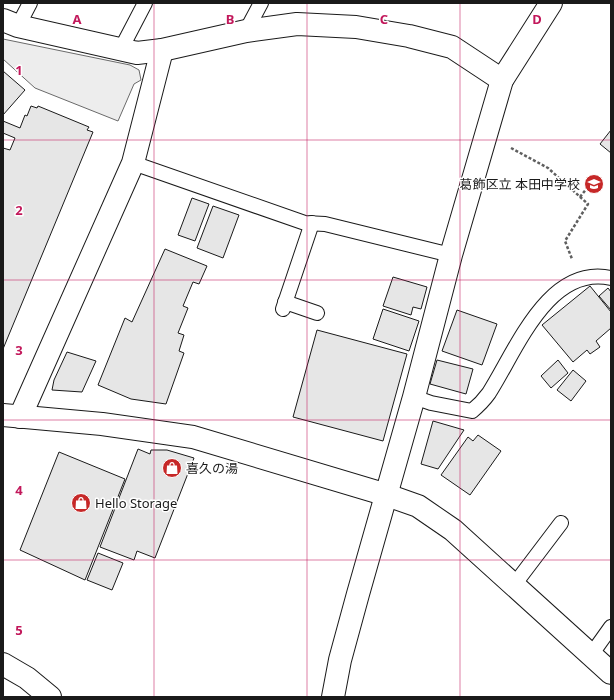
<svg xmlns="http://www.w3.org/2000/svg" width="614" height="700" viewBox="0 0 614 700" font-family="'Noto Sans','Noto Sans JP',sans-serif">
<rect width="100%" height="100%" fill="#fff"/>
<path fill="#ededed" stroke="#6a6a6a" d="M 3,39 L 130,65 L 139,70 L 141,80 L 134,84 L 118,121 L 35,88 L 3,59 Z"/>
<g fill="#e6e6e6" stroke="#1a1a1a">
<path d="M 3,71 L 25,90 L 3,115 Z"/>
<path d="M 31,106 L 37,108 L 38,106 L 89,127 L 87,130 L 93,132 L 3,349 L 3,148 L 10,150 L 15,138 L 3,133 L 3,121 L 20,128 L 25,115 L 27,116 Z"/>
<path d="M 611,130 L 611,153 L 600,144 Z"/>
<path d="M 192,198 L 209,204 L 195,241 L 178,235 Z"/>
<path d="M 213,206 L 239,215 L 223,258 L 197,248 Z"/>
<path d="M 165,249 L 207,266 L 199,284 L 193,282 L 183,306 L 188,308 L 178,333 L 184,335 L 179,351 L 184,353 L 166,404 L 131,399 L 98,385 L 125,318 L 132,322 Z"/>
<path d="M 393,277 L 427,287 L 421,309 L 413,307 L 411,315 L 383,306 Z"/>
<path d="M 590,286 L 611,312 L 611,328 L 596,341 L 600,347 L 590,354 L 587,350 L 573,362 L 542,325 Z"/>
<path d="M 608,288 L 611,292 L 611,310 L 599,296 Z"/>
<path d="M 383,309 L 419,321 L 409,351 L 373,339 Z"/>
<path d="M 457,310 L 497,324 L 482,365 L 442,351 Z"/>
<path d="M 317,330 L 407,354 L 383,441 L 293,417 Z"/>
<path d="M 67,352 L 96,361 L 82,392 L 52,390 L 54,380 Z"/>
<path d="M 437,360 L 473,369 L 466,394 L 430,384 Z"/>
<path d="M 558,360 L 568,373 L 551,388 L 541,376 Z"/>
<path d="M 573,370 L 586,381 L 571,401 L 557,390 Z"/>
<path d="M 433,421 L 464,430 L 438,469 L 421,464 Z"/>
<path d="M 478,435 L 501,451 L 470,495 L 441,475 L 468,437 L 473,441 Z"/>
<path d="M 138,449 L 150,454 L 151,450 L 167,450 L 194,458 L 155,558 L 137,551 L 134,560 L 100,547 Z"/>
<path d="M 59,452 L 125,479 L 85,580 L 20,550 Z"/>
<path d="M 98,553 L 123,563 L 112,590 L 87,580 Z"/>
</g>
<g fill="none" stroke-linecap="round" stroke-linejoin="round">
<g stroke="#1a1a1a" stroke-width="16">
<g id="lane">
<path d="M 18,26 L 30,3"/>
<path d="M 246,31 L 261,3"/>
<path d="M 121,49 L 145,3"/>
<path d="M 133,163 L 305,223 L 325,224 L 451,255"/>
<path d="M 285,302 L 317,313"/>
<path d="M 283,309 L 312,223"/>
<path d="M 414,397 L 431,403 L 472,411 C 478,406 484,400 489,393 C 516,351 548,264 611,278"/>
<path d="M 514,585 L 561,523"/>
<path d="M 591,655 L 611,627"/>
</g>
</g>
<g stroke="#1a1a1a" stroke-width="24">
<g id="street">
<path d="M 3,20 L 18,26 L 137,53 L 162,50 L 246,31 L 297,24 L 356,27 L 409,36 L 452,47 L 502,80"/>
<path d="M 20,417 L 133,163 L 162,50"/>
<path d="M 387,495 L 418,506 L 453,530 L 611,673"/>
<path d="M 333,697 L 340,660 L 358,594 L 414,397 L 451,255 L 502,80 L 551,3"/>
</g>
</g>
<g stroke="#1a1a1a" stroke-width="24">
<g id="secondary">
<path d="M 3,415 L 102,424 L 193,437 L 387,495"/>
<path d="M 3,664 L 27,678 L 50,697"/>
</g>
</g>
<g stroke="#5f5f5f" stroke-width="2.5" stroke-dasharray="3 2" stroke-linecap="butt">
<path d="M 511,148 L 548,168 L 588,204 L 565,241 L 572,259"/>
<path d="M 580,197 L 595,178"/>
</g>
<use href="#lane" stroke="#fff" stroke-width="14"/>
<use href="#street" stroke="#fff" stroke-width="22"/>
<use href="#secondary" stroke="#fff" stroke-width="22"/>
</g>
<path fill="none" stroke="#c2185b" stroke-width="1" stroke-opacity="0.55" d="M 154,3 L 154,697M 307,3 L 307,697M 460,3 L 460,697M 3,140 L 611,140M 3,280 L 611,280M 3,420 L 611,420M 3,560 L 611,560"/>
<defs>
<g id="school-disc" transform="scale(1)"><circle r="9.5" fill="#c62828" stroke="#fff"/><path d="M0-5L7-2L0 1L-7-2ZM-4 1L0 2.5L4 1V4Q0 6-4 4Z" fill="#fff"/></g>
<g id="shop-disc" transform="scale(1)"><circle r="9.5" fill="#c62828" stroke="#fff"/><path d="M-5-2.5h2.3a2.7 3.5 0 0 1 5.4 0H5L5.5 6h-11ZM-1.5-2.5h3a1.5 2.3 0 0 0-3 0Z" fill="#fff"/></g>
</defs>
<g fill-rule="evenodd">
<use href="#school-disc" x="594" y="184"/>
<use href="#shop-disc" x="172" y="468"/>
<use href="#shop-disc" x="81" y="503"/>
</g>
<g text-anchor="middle" stroke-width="3" stroke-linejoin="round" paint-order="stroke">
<g font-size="13" fill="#1a1a1a" stroke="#fff" text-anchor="start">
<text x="580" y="189" text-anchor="end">葛飾区立 本田中学校</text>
<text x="186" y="473">喜久の湯</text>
<text x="95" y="508">Hello Storage</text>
</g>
</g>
<g font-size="13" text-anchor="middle" font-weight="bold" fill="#c2185b" stroke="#fff" stroke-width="3" stroke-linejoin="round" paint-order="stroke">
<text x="77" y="24">A</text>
<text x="230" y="24">B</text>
<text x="384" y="24">C</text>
<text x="537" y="24">D</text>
<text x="19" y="75">1</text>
<text x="19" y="215">2</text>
<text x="19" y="355">3</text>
<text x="19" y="495">4</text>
<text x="19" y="635">5</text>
</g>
<rect width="614" height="700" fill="none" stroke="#1a1a1a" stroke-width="8"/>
</svg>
